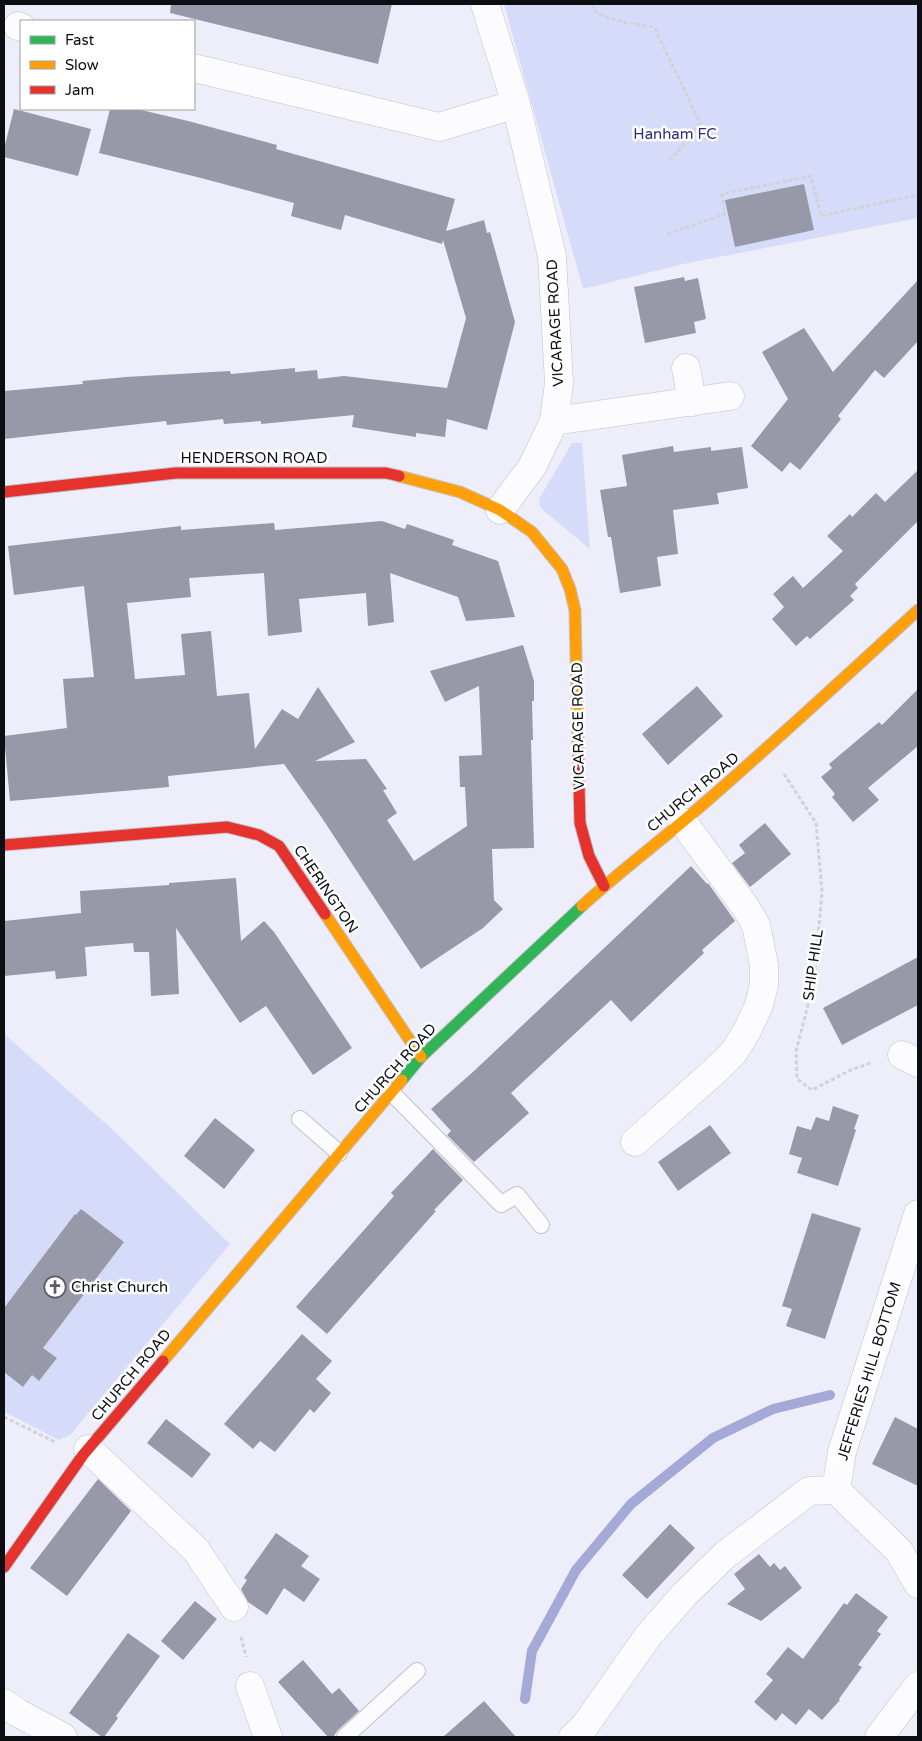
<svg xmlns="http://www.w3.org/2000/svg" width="922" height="1741" viewBox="0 0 922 1741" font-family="'Varela Round',sans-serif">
<rect width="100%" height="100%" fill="#edeef9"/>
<g fill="#d6dbf9">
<path d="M 504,4 L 918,4 L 918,218 L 683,264 L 583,289 Z"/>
<path d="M 572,443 L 582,443 L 590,549 L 544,511 L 540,507 L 539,499 Z"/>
<path d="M 4,1034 L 113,1130 L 230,1244 L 70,1435 L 59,1440 L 4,1412 Z"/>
</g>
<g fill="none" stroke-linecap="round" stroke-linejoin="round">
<path stroke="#a4a9d7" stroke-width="10" d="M 525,1699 L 532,1651 L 576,1570 L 631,1504 L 713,1438 L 773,1409 L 830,1395"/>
</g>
<g fill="#9899a8">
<path d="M 171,4 L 392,4 L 378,64 L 170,13 Z"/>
<path d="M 14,109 L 91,129 L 78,176 L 4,157 L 4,149 Z"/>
<path d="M 110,109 L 137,109 L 188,121 L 277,145 L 276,149 L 455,199 L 446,231 L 484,220 L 487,233 L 490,232 L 515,322 L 487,430 L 447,419 L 445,437 L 416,433 L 416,437 L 352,427 L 354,415 L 261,424 L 261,421 L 224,424 L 223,419 L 167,425 L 166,421 L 4,439 L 4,391 L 83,384 L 82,381 L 126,377 L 230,371 L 231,374 L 295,368 L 295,372 L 317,370 L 318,379 L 344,376 L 447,388 L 466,318 L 443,240 L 442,244 L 345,215 L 341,230 L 291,216 L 294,203 L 201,178 L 99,153 Z"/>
<path d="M 804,184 L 814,230 L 735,247 L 725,200 Z"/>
<path d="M 684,277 L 685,281 L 698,278 L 706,319 L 694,322 L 696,333 L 645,343 L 634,287 Z"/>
<path d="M 918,280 L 918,341 L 884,378 L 875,370 L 838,416 L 841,419 L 800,470 L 790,462 L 782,472 L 751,446 L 788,399 L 762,352 L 804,328 L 833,372 Z"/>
<path d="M 673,446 L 674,452 L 711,447 L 711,451 L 742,447 L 748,488 L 717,493 L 719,504 L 673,510 L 678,554 L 657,557 L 661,586 L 620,593 L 611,537 L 608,537 L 600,490 L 627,486 L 622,455 Z"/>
<path d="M 918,470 L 918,521 L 855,584 L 858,588 L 850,596 L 854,600 L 810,639 L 807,636 L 796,646 L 772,619 L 784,607 L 773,594 L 793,576 L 803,588 L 843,551 L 827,536 L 850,514 L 852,517 L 876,493 L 885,502 Z"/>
<path d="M 382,521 L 405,529 L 407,524 L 454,540 L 452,545 L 498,561 L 515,617 L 466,621 L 458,597 L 390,573 L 394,622 L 368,626 L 366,593 L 299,599 L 302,632 L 268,636 L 264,573 L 189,578 L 191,597 L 127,603 L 135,679 L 185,675 L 181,634 L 211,631 L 217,696 L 249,693 L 255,749 L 282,709 L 298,719 L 318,687 L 355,742 L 315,761 L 366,759 L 387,789 L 383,790 L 397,813 L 387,820 L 414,861 L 467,826 L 465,787 L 460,787 L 459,756 L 482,755 L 479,686 L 445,702 L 430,671 L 523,645 L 534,681 L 534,701 L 532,701 L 533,740 L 531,740 L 534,848 L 492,849 L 494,900 L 503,909 L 483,928 L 421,969 L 322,818 L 284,764 L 168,776 L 169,787 L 10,801 L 4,736 L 67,728 L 63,679 L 94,677 L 84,586 L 14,595 L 8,546 L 181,526 L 181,530 L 274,523 L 275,530 Z"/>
<path d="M 697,686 L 723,716 L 668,765 L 642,734 Z"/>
<path d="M 918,689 L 918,746 L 868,788 L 879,800 L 853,822 L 832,797 L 835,794 L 821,777 L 832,768 L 829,764 L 879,722 L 882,725 Z"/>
<path d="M 765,823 L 791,854 L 750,887 L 732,863 L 745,853 L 739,845 Z"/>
<path d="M 691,866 L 707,884 L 708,883 L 735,921 L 702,950 L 704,953 L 631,1022 L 611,1000 L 511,1093 L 529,1113 L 474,1162 L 447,1135 L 451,1131 L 431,1109 L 474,1071 Z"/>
<path d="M 236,878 L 241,941 L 264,921 L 274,932 L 352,1048 L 313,1075 L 266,1006 L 240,1023 L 176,928 L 179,994 L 151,996 L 149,952 L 134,952 L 133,943 L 85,947 L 87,976 L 56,979 L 55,971 L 4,976 L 4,921 L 81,913 L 80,891 L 169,885 L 169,883 Z"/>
<path d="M 918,957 L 918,1005 L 842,1045 L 823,1008 Z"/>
<path d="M 833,1106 L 859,1115 L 854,1129 L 856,1130 L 838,1186 L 797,1173 L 802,1158 L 789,1154 L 797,1126 L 811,1130 L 816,1117 L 829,1121 Z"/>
<path d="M 215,1118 L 255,1150 L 224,1189 L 184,1156 Z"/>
<path d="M 710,1125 L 731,1153 L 678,1191 L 658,1162 Z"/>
<path d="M 433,1149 L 463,1180 L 434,1210 L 436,1211 L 327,1334 L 296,1307 L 394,1196 L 391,1193 Z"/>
<path d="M 81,1209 L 124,1242 L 43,1348 L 57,1358 L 39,1381 L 32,1375 L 23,1387 L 4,1372 L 4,1308 L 75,1214 L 76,1215 Z"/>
<path d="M 812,1213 L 861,1228 L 825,1339 L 786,1326 L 792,1309 L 782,1306 Z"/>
<path d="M 302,1334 L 332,1361 L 316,1379 L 331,1393 L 314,1413 L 310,1409 L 275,1452 L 260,1441 L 253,1449 L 224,1424 Z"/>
<path d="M 895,1417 L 918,1429 L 918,1486 L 872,1464 Z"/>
<path d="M 166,1419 L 211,1454 L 192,1478 L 147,1443 Z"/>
<path d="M 98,1479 L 131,1511 L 67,1596 L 30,1568 Z"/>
<path d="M 670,1524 L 695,1548 L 647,1599 L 622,1575 Z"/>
<path d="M 276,1533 L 309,1556 L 301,1566 L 320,1579 L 304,1602 L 284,1588 L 267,1615 L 248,1602 L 241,1589 L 247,1580 L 244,1578 Z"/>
<path d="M 759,1554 L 770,1567 L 774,1563 L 780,1570 L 785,1566 L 802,1588 L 761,1621 L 727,1604 L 745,1589 L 734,1574 Z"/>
<path d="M 856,1593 L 888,1617 L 877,1631 L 881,1634 L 858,1665 L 862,1667 L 839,1699 L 840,1700 L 822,1720 L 809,1709 L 796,1725 L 782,1713 L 776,1721 L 754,1702 L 773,1680 L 766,1674 L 788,1647 L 803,1659 L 844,1603 L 847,1605 Z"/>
<path d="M 195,1601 L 217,1619 L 183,1660 L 161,1641 Z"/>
<path d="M 128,1633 L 160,1656 L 116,1716 L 118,1718 L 104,1737 L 102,1737 L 69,1713 Z"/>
<path d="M 303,1660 L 332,1694 L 339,1688 L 359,1711 L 338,1730 L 333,1737 L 328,1737 L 278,1682 Z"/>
<path d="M 484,1701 L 516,1737 L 443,1737 Z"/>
</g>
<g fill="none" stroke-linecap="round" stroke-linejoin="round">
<g stroke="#c0c2ca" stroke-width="18">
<g id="lane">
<path d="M 391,1092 L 501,1204 L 517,1195 L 541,1225"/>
<path d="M 300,1119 L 339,1153"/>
<path d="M 345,1737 L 417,1671"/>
</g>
</g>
<g stroke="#c0c2ca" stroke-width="29">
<g id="street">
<path d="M 485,4 L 516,104 L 552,256 L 559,383 L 554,421 L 532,467 L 500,510"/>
<path d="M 18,26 L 21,27"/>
<path d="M 194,68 L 439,127 L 516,104"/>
<path d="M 686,368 L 692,402"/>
<path d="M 554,421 L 730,396"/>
<path d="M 902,1055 L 918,1063"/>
<path d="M 635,1142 L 716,1070 L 734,1052 L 748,1029 L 759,1005 L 764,985 L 764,965 L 756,925 L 746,908 L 683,822"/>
<path d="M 88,1449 L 196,1550 L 234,1607"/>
<path d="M 836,1490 L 842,1452 L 918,1214"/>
<path d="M 836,1490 L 899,1551 L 918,1584"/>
<path d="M 250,1686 L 268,1737"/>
<path d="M 4,1703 L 18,1713 L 63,1737"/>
<path d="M 573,1737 L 584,1727 L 648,1636 L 685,1594 L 725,1555 L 809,1491 L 836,1490"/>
<path d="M 879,1737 L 918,1686"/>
</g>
</g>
<g stroke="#c0c2ca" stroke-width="13">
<path id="fast" d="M 402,1080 L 421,1057 L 582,906"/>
</g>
<g stroke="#c0c2ca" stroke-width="13">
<g id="slow">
<path d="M 399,476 L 460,492 L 500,510 L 532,532 L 562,569 L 570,589 L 575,610 L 578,747"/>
<path d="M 582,906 C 620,871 662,840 701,806 C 775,742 846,676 918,610"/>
<path d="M 325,914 L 421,1057"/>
<path d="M 163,1361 L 402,1080"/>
</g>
</g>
<g stroke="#c0c2ca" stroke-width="13">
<g id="jam">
<path d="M 4,492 L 176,473 L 386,473 L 399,476"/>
<path d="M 578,747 L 580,823 L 589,856 L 604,886"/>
<path d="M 4,845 L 227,827 L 259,835 L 279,846 L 325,914"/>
<path d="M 4,1567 L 83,1455 L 163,1361"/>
</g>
</g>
<g stroke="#d2d2d5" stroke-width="3" stroke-dasharray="4 2.5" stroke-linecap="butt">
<path d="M 592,4 L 597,14 L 623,22 L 654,27 L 700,123 L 671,160"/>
<path d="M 667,234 L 725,214 L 722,194 L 811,176 L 821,216 L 918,195"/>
<path d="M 784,774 L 816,823 L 822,892 L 814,982 L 796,1051 L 797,1079 L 812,1090 L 851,1070 L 873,1062"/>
<path d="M 4,1417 L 55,1442"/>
<path d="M 241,1637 L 246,1657"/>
</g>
<use href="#lane" stroke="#fcfcfe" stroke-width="16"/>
<use href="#street" stroke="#fcfcfe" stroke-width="28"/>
<use href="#fast" stroke="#30b455" stroke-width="11"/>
<use href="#slow" stroke="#ff9f0a" stroke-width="11"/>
<use href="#jam" stroke="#e5322d" stroke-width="11"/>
</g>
<defs>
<g id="church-ring" transform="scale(1.125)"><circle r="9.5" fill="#fff" stroke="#5b5c64" stroke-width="1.5"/><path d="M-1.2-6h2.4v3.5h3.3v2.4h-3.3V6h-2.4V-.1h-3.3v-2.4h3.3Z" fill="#5b5c64"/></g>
</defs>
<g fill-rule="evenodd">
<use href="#church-ring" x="55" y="1287"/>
</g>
<g text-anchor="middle" stroke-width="5" stroke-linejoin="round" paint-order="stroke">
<g font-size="15" fill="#2e2d74" stroke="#fff">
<text x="675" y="139">Hanham FC</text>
</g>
<g font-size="15" fill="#0d0e14" stroke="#fff">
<text transform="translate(555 323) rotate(-93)" y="5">VICARAGE ROAD</text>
<text x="254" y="463">HENDERSON ROAD</text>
<text transform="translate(578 726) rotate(-91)" y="5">VICARAGE ROAD</text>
<text transform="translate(693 792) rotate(-40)" y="5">CHURCH ROAD</text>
<text transform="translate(326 889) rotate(56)" y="5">CHERINGTON</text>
<text transform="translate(813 965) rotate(-82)" y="5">SHIP HILL</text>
<text transform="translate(395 1068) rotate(-48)" y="5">CHURCH ROAD</text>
<text transform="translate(869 1371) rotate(-73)" y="5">JEFFERIES HILL BOTTOM</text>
<text transform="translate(131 1375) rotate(-50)" y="5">CHURCH ROAD</text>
</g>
<g font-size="15" fill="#0d0e14" stroke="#fff" text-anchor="start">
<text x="71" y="1292">Christ Church</text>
</g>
</g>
<rect width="922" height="1741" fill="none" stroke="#0d0e14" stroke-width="10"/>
<rect x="20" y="20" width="175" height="90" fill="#ffffff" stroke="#9e9fa1"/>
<rect x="30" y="36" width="25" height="8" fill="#30b455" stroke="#9e9fa1"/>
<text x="65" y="45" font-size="15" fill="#0d0e14">Fast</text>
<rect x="30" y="61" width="25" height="8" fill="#ff9f0a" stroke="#9e9fa1"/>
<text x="65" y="70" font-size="15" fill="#0d0e14">Slow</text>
<rect x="30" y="86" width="25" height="8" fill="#e5322d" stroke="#9e9fa1"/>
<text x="65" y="95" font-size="15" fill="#0d0e14">Jam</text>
</svg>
